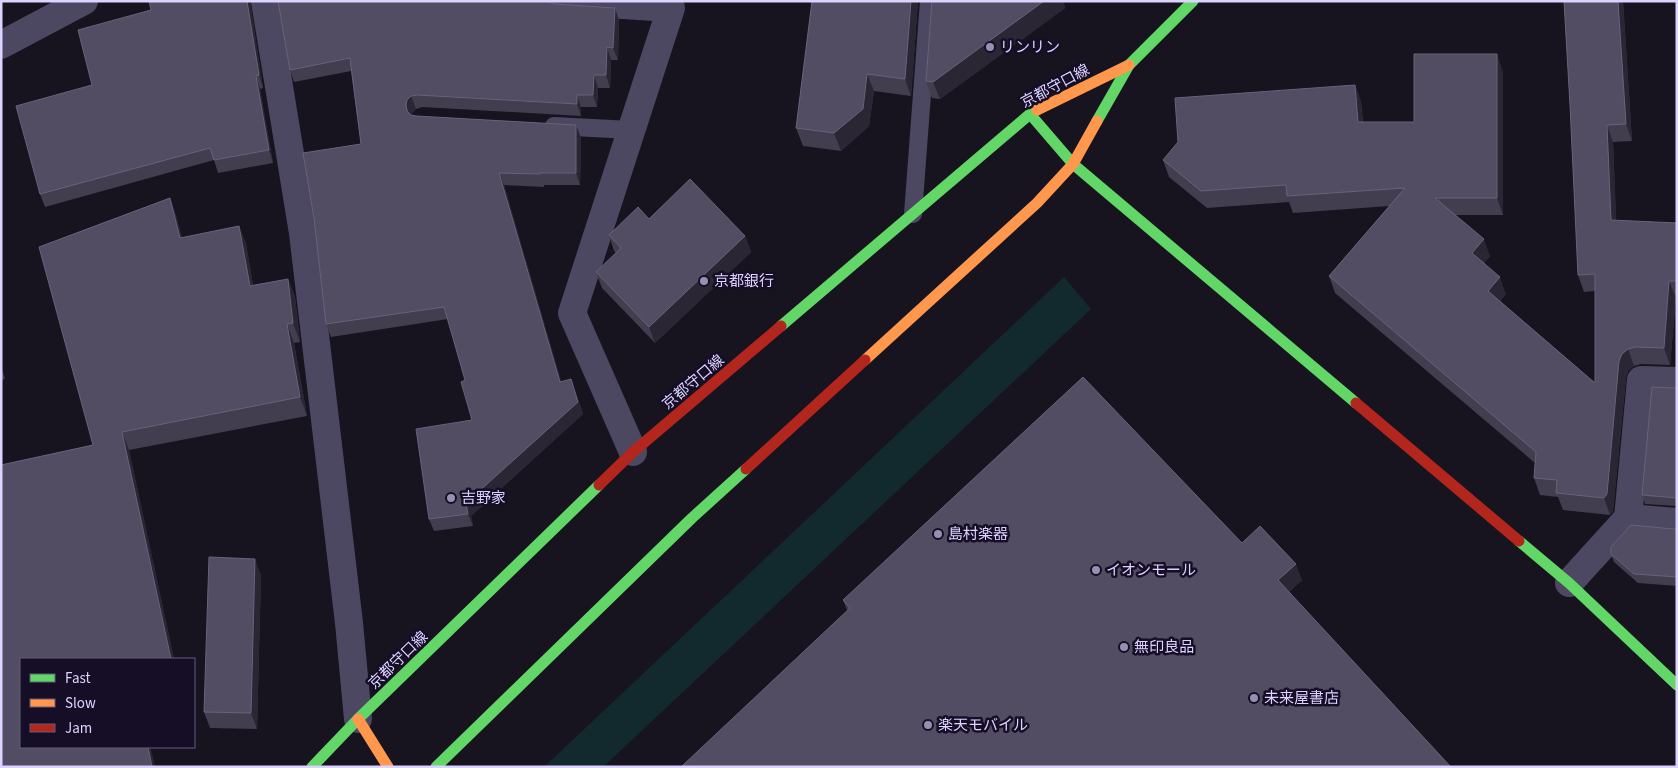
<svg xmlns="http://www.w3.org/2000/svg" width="1678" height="768" viewBox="0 0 1678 768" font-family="'Source Sans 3','Noto Sans JP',sans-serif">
<rect width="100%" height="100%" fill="#171420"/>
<path fill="#122a2e" d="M 1064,277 L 1091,309 L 603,767 L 544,767 Z"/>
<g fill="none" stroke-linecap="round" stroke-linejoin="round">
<g stroke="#4c4861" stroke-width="18">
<path d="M 554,126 L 631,130"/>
<path d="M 913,214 L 929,1"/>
</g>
<g stroke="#4c4861" stroke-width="28">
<path d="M 265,1 L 303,233 L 349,623 L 358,719"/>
<path d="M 559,1 L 671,8 L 572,313 L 633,452"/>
<path d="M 1,45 L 84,1"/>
<path d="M 1628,518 L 1641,380 L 1677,381"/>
<path d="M 1569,583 L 1628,518 L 1677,522"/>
</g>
<g stroke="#63d668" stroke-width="11">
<path d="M 1030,114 L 1073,164 L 1356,403"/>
<path d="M 1097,121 L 1129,65 L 1193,1"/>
<path d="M 781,326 L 1030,114 L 1037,110"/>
<path d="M 1519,541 L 1569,583 L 1677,685"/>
<path d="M 312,767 L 358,719 L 599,485"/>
<path d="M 436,767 L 692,518 L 746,469"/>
</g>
<g stroke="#ff974d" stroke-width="11">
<path d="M 1037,110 L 1129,65"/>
<path d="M 865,360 L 1037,203 L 1073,164 L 1097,121"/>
<path d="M 358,719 L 388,767"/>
</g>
<g stroke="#b3261e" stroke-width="11">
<path d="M 1356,403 L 1519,541"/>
<path d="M 746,469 L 865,360"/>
<path d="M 599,485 L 633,452 L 781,326"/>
</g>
</g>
<g fill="#423d4f">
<path d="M 149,1 L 250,1 L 263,88 L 260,89 L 273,163 L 218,173 L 214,160 L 45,207 L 40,194 L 92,85 L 151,10 Z"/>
<path d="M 812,1 L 918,1 L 911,96 L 874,91 L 869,126 L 841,151 L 803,146 L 796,128 Z"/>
<path d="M 932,1 L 1063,1 L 1065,8 L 940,99 L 932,98 L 926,81 Z"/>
<path d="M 1564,1 L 1623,1 L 1632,141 L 1613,142 L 1616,221 L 1677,223 L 1677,298 L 1676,298 L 1670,365 L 1641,364 L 1634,366 L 1628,371 L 1626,378 L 1613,511 L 1610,515 L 1563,510 L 1558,497 L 1540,495 L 1534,478 L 1535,463 L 1335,293 L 1329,276 L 1389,206 L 1293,213 L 1289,202 L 1207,208 L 1169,177 L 1163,160 L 1355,85 L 1361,102 L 1363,122 L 1414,122 L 1503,71 L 1503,215 L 1454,215 L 1490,256 L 1484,263 L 1506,294 L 1500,301 L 1595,383 L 1595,291 L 1584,292 L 1578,275 L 1570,105 Z"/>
<path d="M 554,4 L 615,8 L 619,20 L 618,60 L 611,60 L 610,88 L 598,88 L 597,107 L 581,107 L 581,116 L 422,107 L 416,109 L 412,113 L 411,115 L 416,116 L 576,125 L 581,138 L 580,185 L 544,185 L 544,187 L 504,185 L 561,382 L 571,379 L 583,414 L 471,516 L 473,526 L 434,531 L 429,519 L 472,420 L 465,380 L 448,319 L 331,337 L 326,324 L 361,144 L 351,71 L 294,82 L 290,70 Z"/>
<path d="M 170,198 L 176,216 L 182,238 L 239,226 L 246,244 L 253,285 L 288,279 L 295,297 L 300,342 L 294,343 L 307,416 L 129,450 L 174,659 L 21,659 L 21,747 L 150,747 L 155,767 L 1,767 L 1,465 L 93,445 L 39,247 Z"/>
<path d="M 649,219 L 745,236 L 751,252 L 655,343 L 602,288 L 596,272 L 616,253 L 614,251 L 609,235 Z"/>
<path d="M 1,364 L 5,379 L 1,380 Z"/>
<path d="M 1677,387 L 1677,506 L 1645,504 L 1642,495 L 1674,388 Z"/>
<path d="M 1677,528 L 1677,586 L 1638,583 L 1614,562 L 1611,554 L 1673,529 Z"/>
<path d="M 1242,543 L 1302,580 L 1289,592 L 847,610 L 843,600 Z"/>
<path d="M 261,575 L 257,729 L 210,728 L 204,712 Z"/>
</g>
<g fill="#2a2634">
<path d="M 247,1 L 250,1 L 263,88 L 259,75 Z"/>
<path d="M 911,1 L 918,1 L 911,96 L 905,79 Z"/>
<path d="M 1044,1 L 1063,1 L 1065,8 L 940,99 L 933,82 Z"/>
<path d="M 1618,1 L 1623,1 L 1632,141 L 1626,124 Z"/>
<path d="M 615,8 L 619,20 L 618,60 L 613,48 Z"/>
<path d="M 607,47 L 611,60 L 610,88 L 606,75 Z"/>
<path d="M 1497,54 L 1503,71 L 1503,215 L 1497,198 Z"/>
<path d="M 867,74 L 874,91 L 869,126 L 841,151 L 834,133 Z"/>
<path d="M 594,75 L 598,88 L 597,107 L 593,95 Z"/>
<path d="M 256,76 L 260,89 L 273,163 L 269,150 Z"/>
<path d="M 1355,85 L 1361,102 L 1364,139 L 1358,122 Z"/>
<path d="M 577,95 L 581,107 L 581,116 L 577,104 Z"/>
<path d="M 411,96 L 416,109 L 412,113 L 410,118 L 412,123 L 406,105 L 407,100 Z"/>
<path d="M 576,125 L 581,138 L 580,185 L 576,173 Z"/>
<path d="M 1607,125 L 1613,142 L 1617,237 L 1611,220 Z"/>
<path d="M 499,173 L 504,185 L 565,394 L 560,382 Z"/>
<path d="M 170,198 L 176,216 L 187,257 L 180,238 Z"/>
<path d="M 239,226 L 246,244 L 256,304 L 250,286 Z"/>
<path d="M 745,236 L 751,252 L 655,343 L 649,327 Z"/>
<path d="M 1484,239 L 1490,256 L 1478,270 L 1472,253 Z"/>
<path d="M 1500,277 L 1506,294 L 1494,308 L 1488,291 Z"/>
<path d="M 288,279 L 295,297 L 300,342 L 293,323 Z"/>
<path d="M 1669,281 L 1676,298 L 1670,365 L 1664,348 Z"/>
<path d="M 287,324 L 294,343 L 307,416 L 300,397 Z"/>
<path d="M 1628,349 L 1634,366 L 1628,371 L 1626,378 L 1613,511 L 1610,515 L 1604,498 L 1619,361 L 1622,354 Z"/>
<path d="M 1,364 L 5,379 L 1,369 Z"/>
<path d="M 571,379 L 583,414 L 471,516 L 473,526 L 468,514 L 466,503 Z"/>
<path d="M 122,432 L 129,450 L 174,659 L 171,659 Z"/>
<path d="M 255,559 L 261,575 L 257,729 L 251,713 Z"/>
<path d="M 1296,564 L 1302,580 L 1284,596 L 1278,580 Z"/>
<path d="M 148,747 L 150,747 L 155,767 L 152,767 Z"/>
</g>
<g fill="#524d62" stroke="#68627b">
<path d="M 149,1 L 247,1 L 259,75 L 256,76 L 269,150 L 214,160 L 210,148 L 40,194 L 16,106 L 92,85 L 78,30 L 151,10 Z"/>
<path d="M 278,1 L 546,1 L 554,4 L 615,8 L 613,48 L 607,47 L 606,75 L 594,75 L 593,95 L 577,95 L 577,104 L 417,95 L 411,96 L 407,100 L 406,105 L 407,111 L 411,115 L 416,116 L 576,125 L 576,173 L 540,173 L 540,174 L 499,173 L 560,382 L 571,379 L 578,402 L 466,503 L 468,514 L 429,519 L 416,429 L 472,420 L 461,382 L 465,380 L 444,307 L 326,324 L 314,218 L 303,153 L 361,144 L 350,58 L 290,70 Z"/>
<path d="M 812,1 L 911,1 L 905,79 L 867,74 L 863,109 L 834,133 L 796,128 Z"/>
<path d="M 932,1 L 1044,1 L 933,82 L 926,81 Z"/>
<path d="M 1564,1 L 1618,1 L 1626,124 L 1607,125 L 1611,220 L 1677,223 L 1677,281 L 1669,281 L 1664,348 L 1635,347 L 1628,349 L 1622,354 L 1619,361 L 1607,494 L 1604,498 L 1556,493 L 1557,480 L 1534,478 L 1536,452 L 1329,276 L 1405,188 L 1287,196 L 1286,185 L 1201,191 L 1163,160 L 1178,142 L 1175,98 L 1355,85 L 1358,122 L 1414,122 L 1414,54 L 1497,54 L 1497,198 L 1435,198 L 1484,239 L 1472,253 L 1500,277 L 1488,291 L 1595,383 L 1595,274 L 1578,275 L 1570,105 Z"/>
<path d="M 690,179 L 745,236 L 649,327 L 596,272 L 621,248 L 609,235 L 638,207 L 649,219 Z"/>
<path d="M 170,198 L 180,238 L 239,226 L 250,286 L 288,279 L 293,323 L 287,324 L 300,397 L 122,432 L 171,659 L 21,659 L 21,747 L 148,747 L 152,767 L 1,767 L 1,465 L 93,445 L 39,247 Z"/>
<path d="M 1083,377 L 1242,543 L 1260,526 L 1296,564 L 1278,580 L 1451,767 L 681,767 L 850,608 L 843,600 Z"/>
<path d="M 1652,387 L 1674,388 L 1677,387 L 1677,498 L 1642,495 Z"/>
<path d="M 1631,525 L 1673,529 L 1677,528 L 1677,577 L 1634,574 L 1611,554 L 1611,547 Z"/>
<path d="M 209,557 L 255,559 L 251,713 L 204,712 Z"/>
</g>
<g fill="#9890b1" stroke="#150e26" stroke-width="2">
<circle cx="990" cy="47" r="5"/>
<circle cx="704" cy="281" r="5"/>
<circle cx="451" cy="498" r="5"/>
<circle cx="938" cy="534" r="5"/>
<circle cx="1096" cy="570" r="5"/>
<circle cx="1124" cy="647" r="5"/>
<circle cx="1254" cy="698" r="5"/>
<circle cx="928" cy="725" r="5"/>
</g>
<g text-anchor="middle" stroke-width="5" stroke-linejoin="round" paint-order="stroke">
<g font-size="15" fill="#ddd3ff" stroke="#150e26" text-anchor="start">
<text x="1000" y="52">リンリン</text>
<text x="714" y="286">京都銀行</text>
<text x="461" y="503">吉野家</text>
<text x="948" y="539">島村楽器</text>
<text x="1106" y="575">イオンモール</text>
<text x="1134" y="652">無印良品</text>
<text x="1264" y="703">未来屋書店</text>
<text x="938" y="730">楽天モバイル</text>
</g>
<g font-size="15" fill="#ddd3ff" stroke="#150e26">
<text transform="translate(1055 86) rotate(-28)" y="5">京都守口線</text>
<text transform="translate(693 382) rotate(-40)" y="5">京都守口線</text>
<text transform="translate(398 660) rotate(-44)" y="5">京都守口線</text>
</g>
</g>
<rect width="1678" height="768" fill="none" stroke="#ddd3ff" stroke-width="5"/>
<rect x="20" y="658" width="175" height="90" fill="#150e26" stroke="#655d7d"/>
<rect x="30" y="674" width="25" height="8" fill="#63d668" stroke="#655d7d"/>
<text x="65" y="683" font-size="15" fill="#ddd3ff">Fast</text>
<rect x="30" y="699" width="25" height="8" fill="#ff974d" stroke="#655d7d"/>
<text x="65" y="708" font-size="15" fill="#ddd3ff">Slow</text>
<rect x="30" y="724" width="25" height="8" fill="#b3261e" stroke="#655d7d"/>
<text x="65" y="733" font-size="15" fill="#ddd3ff">Jam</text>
</svg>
